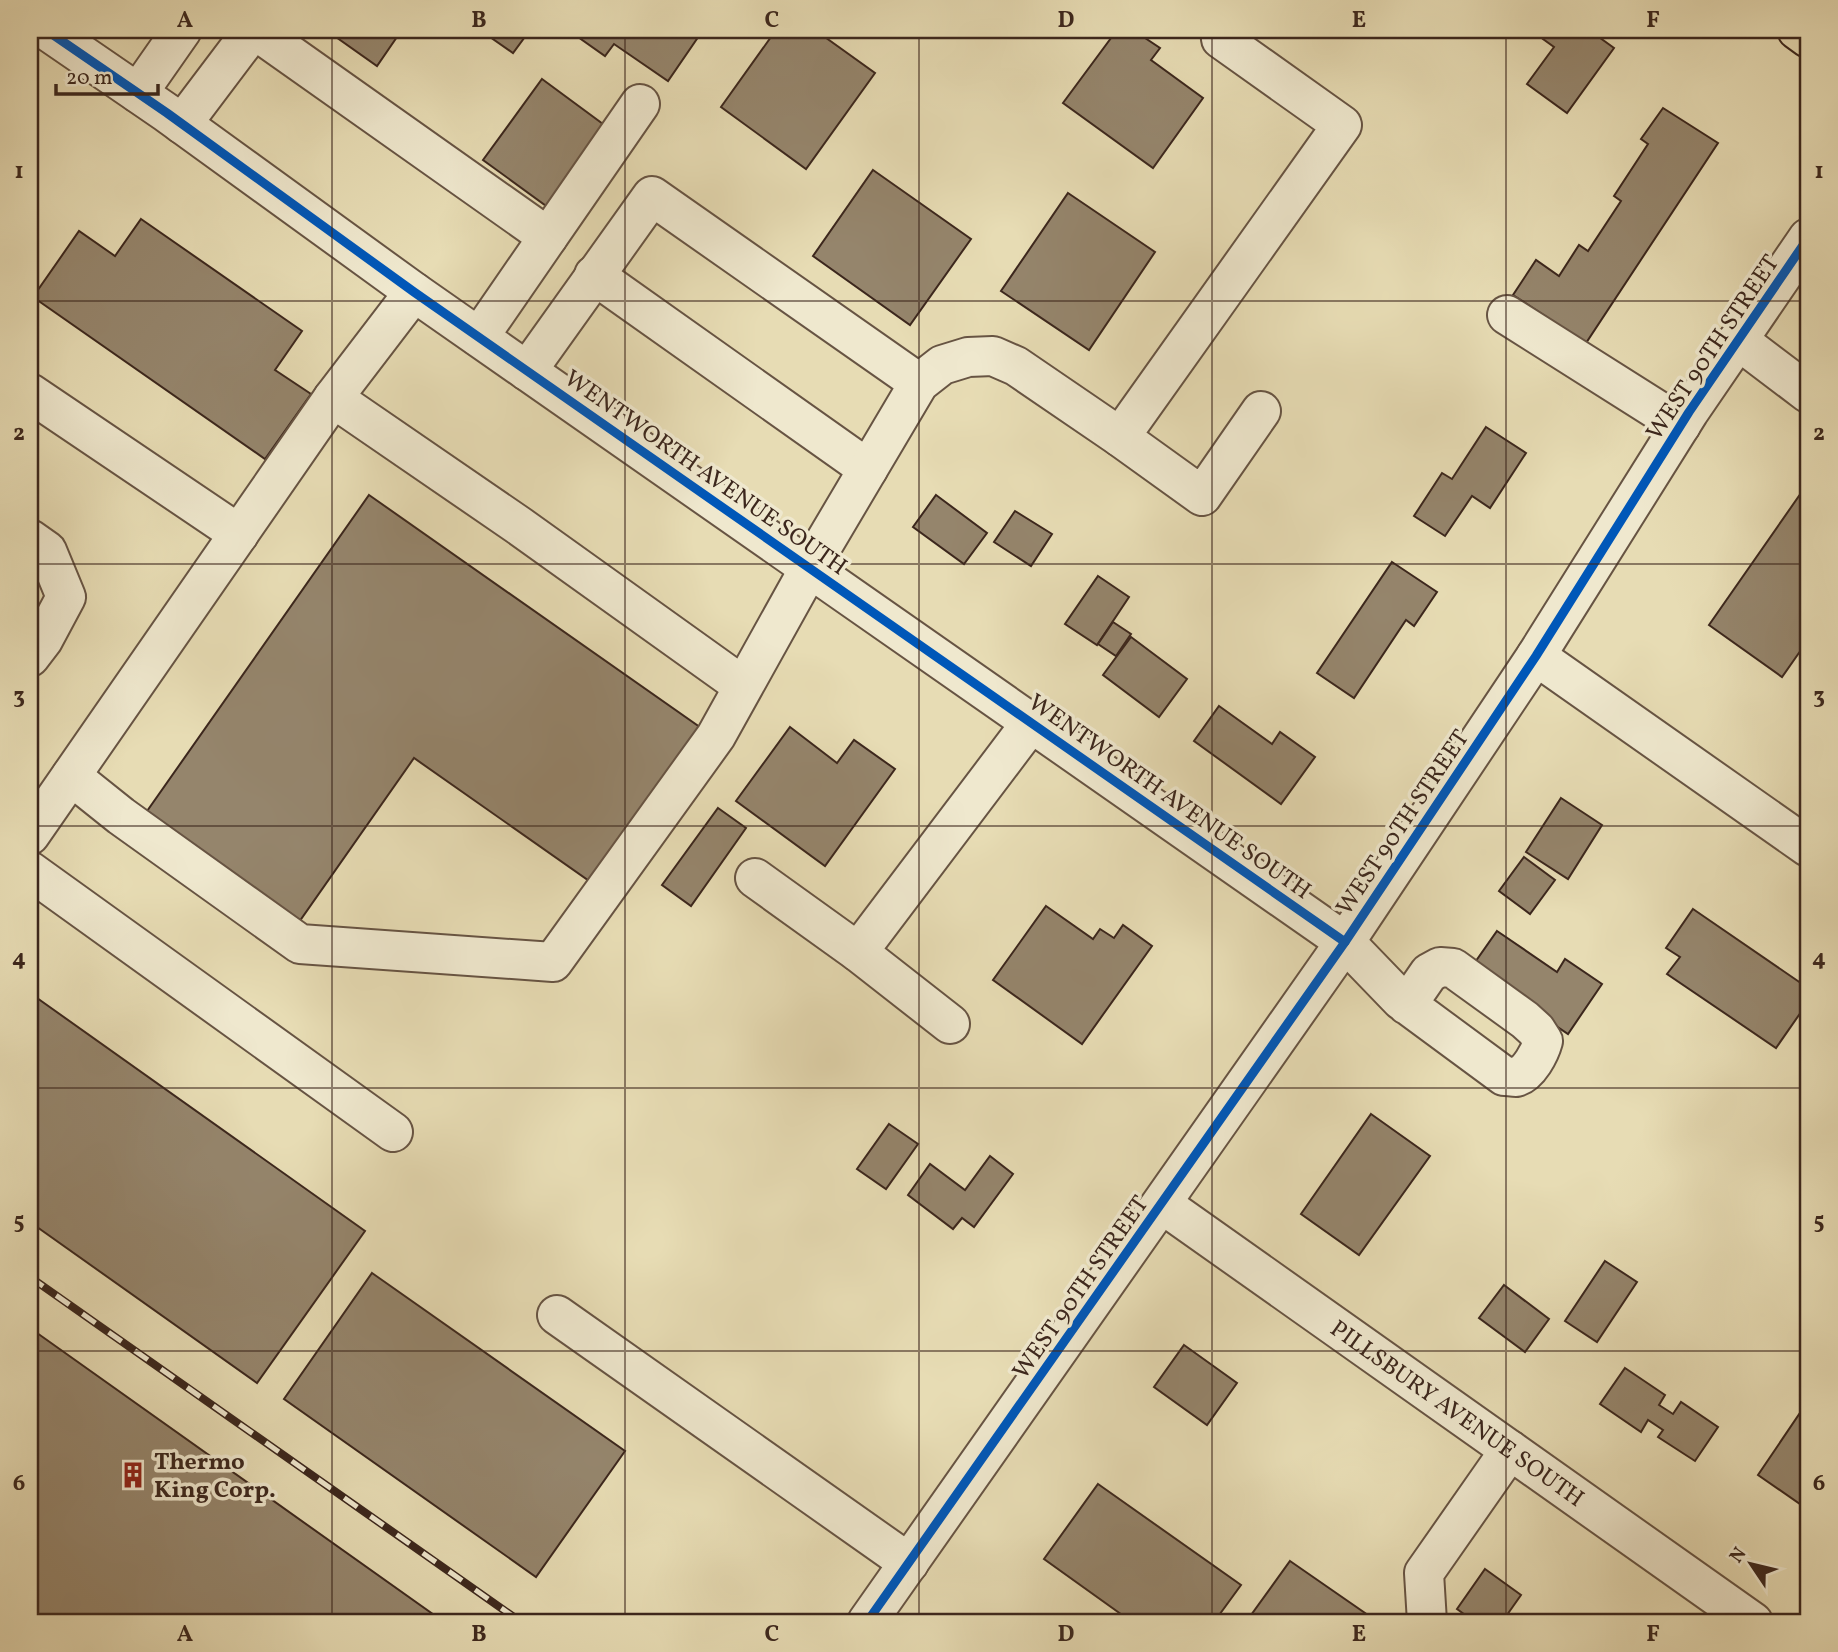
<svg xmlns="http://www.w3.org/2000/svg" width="1838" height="1652" viewBox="0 0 1838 1652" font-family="Vollkorn,serif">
<rect width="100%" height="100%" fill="#e7dcb4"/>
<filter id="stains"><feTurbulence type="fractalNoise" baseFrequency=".00286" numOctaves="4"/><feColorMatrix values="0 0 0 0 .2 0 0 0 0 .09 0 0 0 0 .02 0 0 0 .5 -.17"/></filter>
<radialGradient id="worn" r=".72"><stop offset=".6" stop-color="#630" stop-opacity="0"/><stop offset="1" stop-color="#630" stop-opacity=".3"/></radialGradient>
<g fill="#95856c" stroke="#3c271d" stroke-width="2">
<path d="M 326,30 L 393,30 L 399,34 L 377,66 Z"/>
<path d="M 480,30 L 530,30 L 513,53 Z"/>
<path d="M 583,30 L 703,30 L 668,81 L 614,44 L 605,56 L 578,37 Z"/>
<path d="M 776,30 L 815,30 L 875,73 L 806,169 L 721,107 Z"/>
<path d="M 1117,30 L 1133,30 L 1160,48 L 1151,60 L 1203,98 L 1153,168 L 1063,103 Z"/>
<path d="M 1550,30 L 1589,30 L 1614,48 L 1567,113 L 1527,84 L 1554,47 L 1543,39 Z"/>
<path d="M 542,79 L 607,127 L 549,208 L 483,160 Z"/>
<path d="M 1663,108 L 1718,143 L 1586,343 L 1513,295 L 1536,260 L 1559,276 L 1579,245 L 1588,251 L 1621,201 L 1614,196 L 1648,144 L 1641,139 Z"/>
<path d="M 873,170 L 971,239 L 910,325 L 813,256 Z"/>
<path d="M 1068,193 L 1155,252 L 1089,350 L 1001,291 Z"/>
<path d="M 141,219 L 302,331 L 275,370 L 311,394 L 265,459 L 33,297 L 79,231 L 115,256 Z"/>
<path d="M 1486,427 L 1526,453 L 1490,508 L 1472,496 L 1445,536 L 1414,516 L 1442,473 L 1452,479 Z"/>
<path d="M 1808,483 L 1808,640 L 1782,677 L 1709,625 Z"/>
<path d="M 369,495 L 704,730 L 595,885 L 414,758 L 299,922 L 145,814 Z"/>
<path d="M 936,495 L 987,533 L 964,564 L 913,527 Z"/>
<path d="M 1015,511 L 1052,534 L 1031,566 L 994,542 Z"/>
<path d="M 1392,562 L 1437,592 L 1414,626 L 1406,620 L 1354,698 L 1317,673 Z"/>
<path d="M 1098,576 L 1129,597 L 1097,645 L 1065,624 Z"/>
<path d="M 1113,622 L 1131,634 L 1116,656 L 1098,644 Z"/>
<path d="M 1131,637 L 1187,679 L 1159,717 L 1103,675 Z"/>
<path d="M 1219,706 L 1272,744 L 1280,732 L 1315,757 L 1281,804 L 1194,741 Z"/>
<path d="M 790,727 L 837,763 L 854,740 L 895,769 L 825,866 L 736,801 Z"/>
<path d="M 1561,798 L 1602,825 L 1568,879 L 1526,852 Z"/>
<path d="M 718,808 L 746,828 L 691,906 L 662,885 Z"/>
<path d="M 1524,857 L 1555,880 L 1530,914 L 1499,891 Z"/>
<path d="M 1046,906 L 1093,939 L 1100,929 L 1114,938 L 1123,925 L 1152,946 L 1082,1044 L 993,980 Z"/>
<path d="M 1693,909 L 1808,988 L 1808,1002 L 1776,1048 L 1667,974 L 1680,957 L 1666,948 Z"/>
<path d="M 1497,931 L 1557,972 L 1565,959 L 1602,984 L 1568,1034 L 1471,968 Z"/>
<path d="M 30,993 L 365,1231 L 257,1383 L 30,1222 Z"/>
<path d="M 1371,1114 L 1430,1156 L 1359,1255 L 1301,1214 Z"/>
<path d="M 889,1124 L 918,1144 L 886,1189 L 857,1169 Z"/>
<path d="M 990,1156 L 1013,1174 L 974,1227 L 962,1218 L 953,1229 L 908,1195 L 930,1164 L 965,1190 Z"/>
<path d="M 1605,1261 L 1637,1282 L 1597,1342 L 1565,1321 Z"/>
<path d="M 372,1273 L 625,1451 L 536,1577 L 284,1399 Z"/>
<path d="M 1504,1285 L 1549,1319 L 1525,1352 L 1479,1318 Z"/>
<path d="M 30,1328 L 444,1622 L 30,1622 Z"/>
<path d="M 1184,1345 L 1237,1383 L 1207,1425 L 1154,1387 Z"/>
<path d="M 1625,1368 L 1665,1395 L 1659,1405 L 1673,1414 L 1681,1402 L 1718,1427 L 1695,1461 L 1658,1437 L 1663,1430 L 1648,1420 L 1641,1432 L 1600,1404 Z"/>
<path d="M 1808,1401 L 1808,1492 L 1800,1504 L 1758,1475 Z"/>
<path d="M 1098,1484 L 1241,1585 L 1214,1622 L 1132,1622 L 1044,1559 Z"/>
<path d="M 1290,1561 L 1378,1622 L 1246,1622 Z"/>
<path d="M 1485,1569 L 1521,1595 L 1502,1622 L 1475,1622 L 1457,1609 Z"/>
</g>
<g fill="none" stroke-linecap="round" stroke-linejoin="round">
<g stroke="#675443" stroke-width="42">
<g id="minor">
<path d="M 46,30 L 167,113 L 414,292 L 1345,942 L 1401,1000 L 1504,1076 C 1508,1076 1512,1077 1516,1077 C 1529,1074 1540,1052 1543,1041 L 1536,1030 L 1525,1020 L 1453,968 L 1440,967 L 1429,973 L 1407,1005"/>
<path d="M 255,30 L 548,237 L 479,337"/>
<path d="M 1220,30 L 1221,39 L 1342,125 L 1120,437 L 1202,496 L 1261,411"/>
<path d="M 138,93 L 182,30"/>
<path d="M 182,124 L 253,30"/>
<path d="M 548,237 L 640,104"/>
<path d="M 594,275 L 868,469"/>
<path d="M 1507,315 L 1681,425"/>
<path d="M 1738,340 L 1808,393"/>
<path d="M 527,371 L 652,196 L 919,383"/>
<path d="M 30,393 L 239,534"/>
<path d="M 333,398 L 518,525 L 743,686"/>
<path d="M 30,539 L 47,551 L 66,597 L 43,640 L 30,657"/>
<path d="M 1536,656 L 1808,847"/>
<path d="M 71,776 L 121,816 L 300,944 L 553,962 L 716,736 L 810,567 L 919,383 L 942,365 L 968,357 L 993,356 L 1016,366 L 1120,437"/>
<path d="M 30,835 L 333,398 L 414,292"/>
<path d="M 30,871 L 393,1132"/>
<path d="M 755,878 L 858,952 L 1031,723"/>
<path d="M 858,952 L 950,1024"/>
<path id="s1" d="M 1162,1204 L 1753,1622"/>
<path d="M 557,1315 L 909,1563"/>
<path d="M 867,1622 L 1345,942 L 1536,656 L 1689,412 L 1808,238"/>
<path d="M 1427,1622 L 1424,1573 L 1510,1450"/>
</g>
</g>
<g stroke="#3c271d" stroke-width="42">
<path id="major" d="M 1797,30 L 1808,38"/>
</g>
<use href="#minor" stroke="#efe8ce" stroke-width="38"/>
<use href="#major" stroke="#e7dcb4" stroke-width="38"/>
<g stroke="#3c271d" stroke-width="8">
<path id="rail" d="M 30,1277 L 521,1622"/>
</g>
<use href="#rail" stroke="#efe8ce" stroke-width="5" stroke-dasharray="16" stroke-linecap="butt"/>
<g stroke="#efe8ce" stroke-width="13">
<g id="cycleway">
<path d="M 46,30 L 167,113 L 414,292 L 1345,942"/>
<path d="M 867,1622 L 1345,942 L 1536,656 L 1689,412 L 1808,238"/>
</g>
</g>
<use href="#cycleway" stroke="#0057b8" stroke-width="9"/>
</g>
<path fill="none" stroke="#3c271d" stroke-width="2" stroke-opacity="0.55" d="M 332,30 L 332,1622M 625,30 L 625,1622M 919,30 L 919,1622M 1212,30 L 1212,1622M 1506,30 L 1506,1622M 30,301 L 1808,301M 30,564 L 1808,564M 30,826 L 1808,826M 30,1088 L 1808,1088M 30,1351 L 1808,1351"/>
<defs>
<g id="building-bare" transform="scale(2.1)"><path d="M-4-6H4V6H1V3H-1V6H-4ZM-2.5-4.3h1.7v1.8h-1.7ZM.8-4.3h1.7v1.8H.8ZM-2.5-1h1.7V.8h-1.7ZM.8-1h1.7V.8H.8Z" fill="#8f2418" stroke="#efe8ce" stroke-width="2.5" paint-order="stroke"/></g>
</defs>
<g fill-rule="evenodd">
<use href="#building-bare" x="133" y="1475"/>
</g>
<g text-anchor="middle" stroke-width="7" stroke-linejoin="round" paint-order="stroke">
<g font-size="24" fill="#3c271d" stroke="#efe8ce">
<text transform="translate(1712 347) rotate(-56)" y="8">WEST 90TH STREET</text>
<text transform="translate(706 472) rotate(35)" y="8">WENTWORTH AVENUE SOUTH</text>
<text transform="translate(1170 796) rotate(35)" y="8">WENTWORTH AVENUE SOUTH</text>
<text transform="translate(1402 822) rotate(-56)" y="8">WEST 90TH STREET</text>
<text transform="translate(1080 1287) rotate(-55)" y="8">WEST 90TH STREET</text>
<text dy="8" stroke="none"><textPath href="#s1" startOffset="362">PILLSBURY AVENUE SOUTH</textPath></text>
</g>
<g font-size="24" font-weight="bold" fill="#3c271d" stroke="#efe8ce" text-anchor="start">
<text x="154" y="1469">Thermo<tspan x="154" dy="28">King Corp.</tspan></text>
</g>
</g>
<rect width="1838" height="1652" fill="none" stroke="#e7dcb4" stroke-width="77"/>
<g transform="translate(1751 1564) rotate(305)" stroke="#efe8ce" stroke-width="5" paint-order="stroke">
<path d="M0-5L12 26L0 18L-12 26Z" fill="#3c271d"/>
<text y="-10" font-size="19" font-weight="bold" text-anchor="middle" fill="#3c271d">N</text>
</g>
<path d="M56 84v10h102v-10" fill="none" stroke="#3c271d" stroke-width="3.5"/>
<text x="66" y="84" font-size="21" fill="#3c271d" stroke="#efe8ce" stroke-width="5" paint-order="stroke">20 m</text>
<rect x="38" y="38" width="1762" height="1576" fill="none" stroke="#3c271d" stroke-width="2.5"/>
<g font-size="23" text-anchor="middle" font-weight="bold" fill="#3c271d">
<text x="185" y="27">A</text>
<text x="479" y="27">B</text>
<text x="772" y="27">C</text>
<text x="1066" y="27">D</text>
<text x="1359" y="27">E</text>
<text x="1653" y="27">F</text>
<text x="19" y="178">1</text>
<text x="1819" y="178">1</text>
<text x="19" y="440">2</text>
<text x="1819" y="440">2</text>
<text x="19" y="703">3</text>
<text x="1819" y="703">3</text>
<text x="19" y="965">4</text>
<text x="1819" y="965">4</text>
<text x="19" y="1228">5</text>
<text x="1819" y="1228">5</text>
<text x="19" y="1490">6</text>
<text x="1819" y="1490">6</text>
<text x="185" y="1641">A</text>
<text x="479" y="1641">B</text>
<text x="772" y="1641">C</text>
<text x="1066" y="1641">D</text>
<text x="1359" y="1641">E</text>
<text x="1653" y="1641">F</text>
</g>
<rect width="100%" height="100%" filter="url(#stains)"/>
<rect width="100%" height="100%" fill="url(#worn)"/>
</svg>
